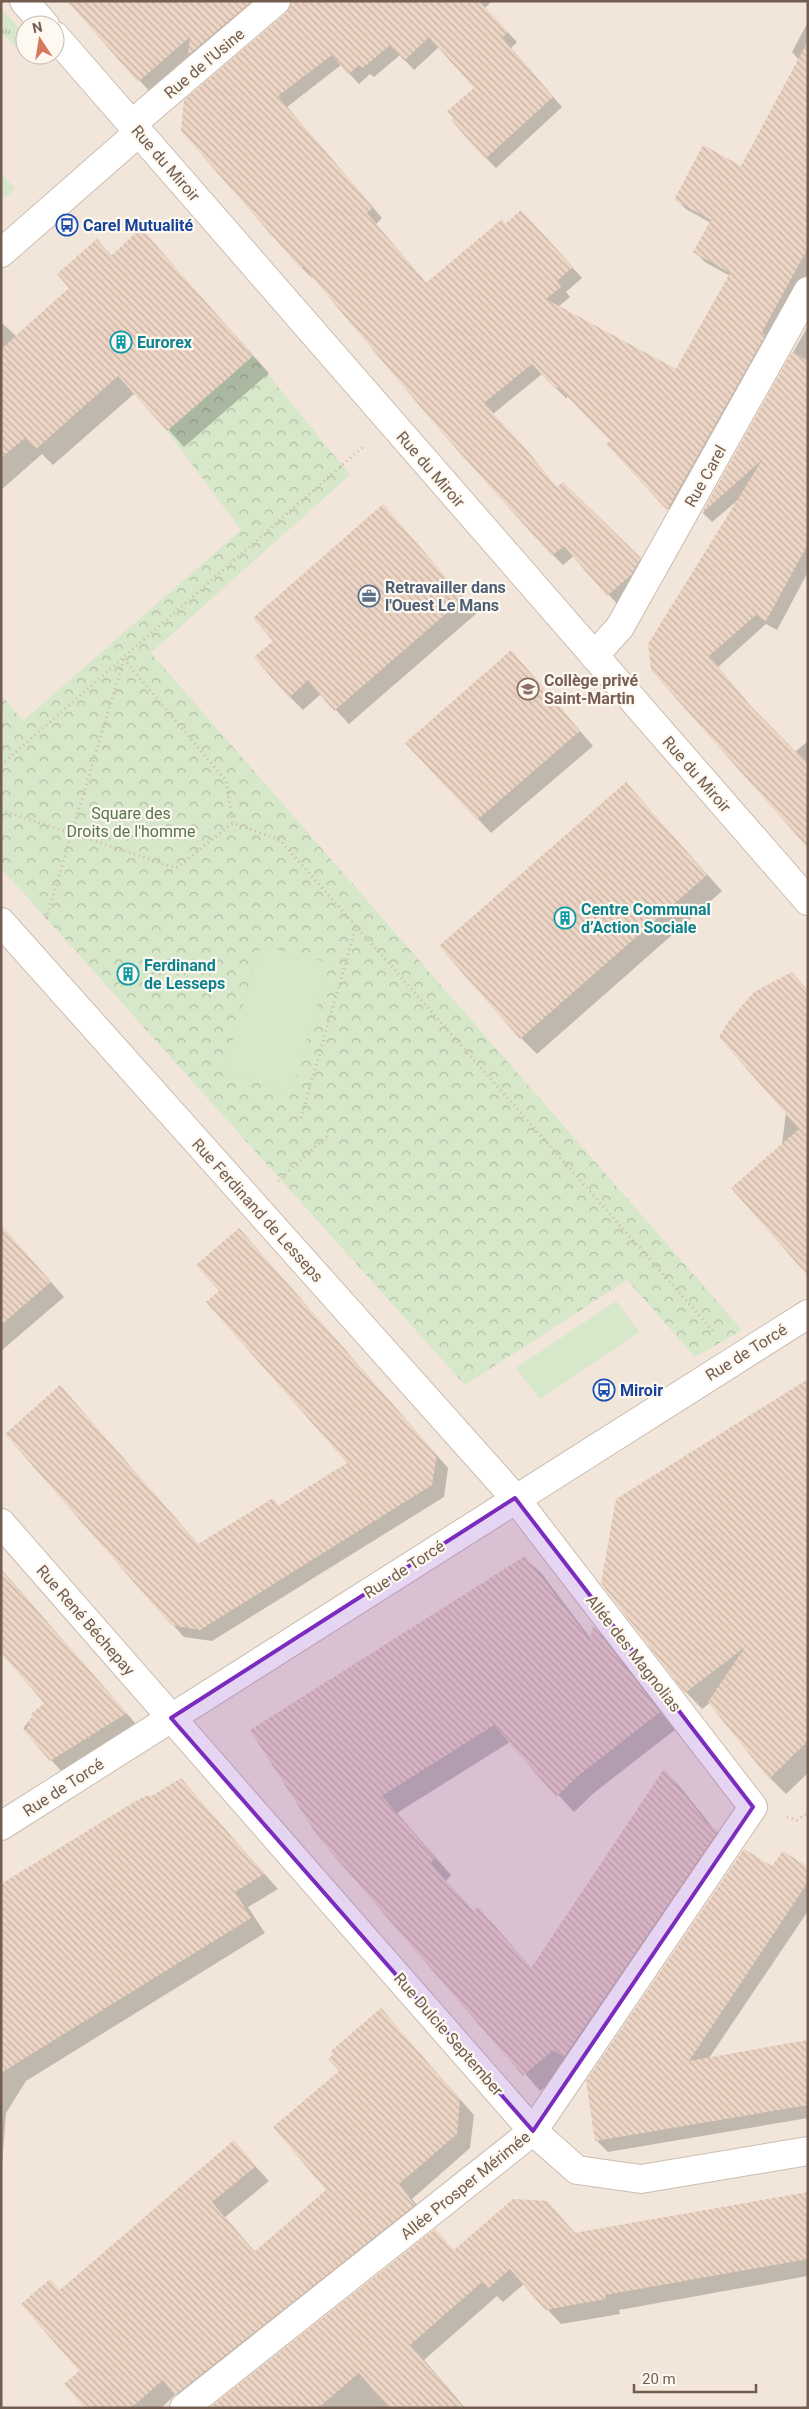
<svg xmlns="http://www.w3.org/2000/svg" width="809" height="2409" viewBox="0 0 809 2409" font-family="Roboto,sans-serif">
<defs>
<pattern id="grass-tufts" width="24" height="20" patternUnits="userSpaceOnUse" patternTransform="scale(1.25)"><rect width="24" height="20" fill="#d6e7ca"/><path d="M3 7l-1-3M5 7V3M7 7l1-3M15 17l-1-3M17 17v-4M19 17l1-3" fill="none" stroke="#b2bea6"/></pattern>
<pattern id="forest-crowns" width="20" height="18" patternUnits="userSpaceOnUse" patternTransform="scale(1.25)"><rect width="20" height="18" fill="#d6e7ca"/><path d="M2 6a3 3 0 1 1 6 0M12 15a3 3 0 1 1 6 0" fill="none" stroke="#b2bea6"/></pattern>
<pattern id="building-back-hatch" width="6" height="6" patternUnits="userSpaceOnUse" patternTransform="scale(1.25)"><rect width="6" height="6" fill="#edd5c5"/><path d="M-1 5l2 2M0 0l6 6M5-1l2 2" fill="none" stroke="#c4b0a2"/></pattern>
</defs>
<rect width="100%" height="100%" fill="#faf4ea"/>
<path fill="#f1e6d9" fill-rule="evenodd" d="M 1,1 L 808,1 L 808,2408 L 1,2408 ZM 25,25 L 55,25 L 55,55 L 25,55 Z"/>
<path fill="url(#grass-tufts)" d="M 1,8 L 25,35 L 22,54 L 1,31 Z"/>
<path fill="url(#forest-crowns)" d="M 253,356 L 350,475 L 151,653 L 742,1330 L 695,1357 L 627,1280 L 465,1385 L 1,868 L 1,699 L 3,697 L 23,721 L 241,530 L 167,431 Z"/>
<g fill="#d6e7ca">
<path d="M 1,173 L 15,189 L 1,200 Z"/>
<path d="M 261,945 L 329,963 L 292,1092 L 223,1072 Z"/>
<path d="M 616,1301 L 639,1332 L 540,1399 L 516,1368 Z"/>
</g>
<g fill="#0003">
<path d="M 69,1 L 273,1 L 199,64 L 190,55 L 149,91 Z"/>
<path d="M 292,1 L 492,1 L 485,8 L 517,42 L 511,48 L 562,107 L 496,168 L 486,158 L 475,88 L 439,47 L 414,70 L 400,55 L 374,77 L 370,74 L 359,84 L 341,65 L 287,107 L 382,218 L 376,224 L 427,284 L 506,225 L 531,222 L 582,278 L 566,292 L 570,297 L 558,307 L 677,371 L 730,276 L 705,262 L 695,252 L 711,223 L 686,209 L 676,199 L 742,168 L 799,60 L 792,52 L 808,22 L 808,290 L 678,519 L 608,444 L 612,441 L 569,396 L 566,398 L 542,374 L 493,414 L 558,488 L 563,484 L 650,569 L 618,605 L 574,556 L 563,565 L 553,555 L 445,435 L 313,276 L 312,278 L 302,268 L 182,131 L 287,14 Z"/>
<path d="M 141,230 L 269,373 L 184,447 L 135,393 L 53,465 L 42,454 L 1,490 L 1,326 L 3,324 L 17,337 L 71,288 L 97,241 L 112,256 Z"/>
<path d="M 808,326 L 808,572 L 777,630 L 766,624 L 718,667 L 758,715 L 795,752 L 808,741 L 808,844 L 653,669 L 738,500 L 712,522 L 703,513 Z"/>
<path d="M 383,506 L 477,613 L 349,724 L 321,694 L 303,710 L 290,697 Z"/>
<path d="M 524,666 L 593,746 L 491,833 L 478,819 Z"/>
<path d="M 626,784 L 722,891 L 537,1054 L 521,1038 Z"/>
<path d="M 792,974 L 808,990 L 808,1272 L 782,1145 L 786,1112 Z"/>
<path d="M 5,1230 L 64,1297 L 1,1351 L 1,1233 Z"/>
<path d="M 250,1241 L 448,1468 L 444,1497 L 212,1641 L 184,1637 L 172,1624 L 71,1399 L 199,1545 L 272,1500 L 279,1507 L 349,1463 Z"/>
<path d="M 808,1381 L 808,1773 L 786,1794 L 770,1778 L 710,1703 L 702,1709 L 686,1692 Z"/>
<path d="M 525,1558 L 542,1574 L 591,1639 L 594,1627 L 609,1643 L 676,1729 L 595,1792 L 574,1812 L 510,1742 L 397,1813 L 451,1875 L 446,1881 L 474,1912 L 478,1909 L 494,1925 L 532,1969 L 664,1770 L 680,1787 L 714,1829 L 734,1848 L 571,2066 L 540,2091 L 319,1836 Z"/>
<path d="M 1,1569 L 136,1724 L 61,1771 L 23,1728 L 46,1704 L 1,1652 Z"/>
<path d="M 181,1780 L 278,1889 L 248,1907 L 265,1933 L 26,2081 L 6,2113 L 1,2178 L 1,1886 Z"/>
<path d="M 773,1868 L 808,1868 L 808,1911 L 709,2058 L 808,2041 L 808,2118 L 608,2152 L 597,2141 L 587,2081 Z"/>
<path d="M 381,2010 L 474,2115 L 470,2148 L 412,2199 L 428,2219 L 190,2408 L 176,2394 L 161,2408 L 87,2408 L 81,2371 L 60,2292 L 233,2142 L 269,2181 L 225,2217 L 255,2252 L 328,2190 L 340,2071 Z"/>
<path d="M 808,2193 L 808,2276 L 619,2310 L 620,2314 L 561,2324 L 524,2284 L 503,2302 L 497,2296 L 424,2360 L 465,2408 L 211,2408 L 435,2230 L 455,2251 L 547,2202 L 576,2234 Z"/>
</g>
<g fill="url(#building-back-hatch)">
<path d="M 67,1 L 252,1 L 188,55 L 190,37 L 138,82 Z"/>
<path d="M 291,1 L 479,1 L 508,32 L 502,38 L 553,97 L 485,159 L 451,120 L 453,118 L 447,111 L 474,88 L 429,37 L 404,61 L 390,45 L 363,68 L 359,65 L 348,75 L 332,55 L 278,96 L 373,207 L 367,213 L 426,283 L 502,219 L 505,224 L 521,210 L 573,267 L 557,281 L 561,287 L 546,299 L 676,369 L 730,273 L 693,252 L 711,220 L 674,200 L 703,145 L 741,166 L 808,41 L 808,248 L 762,332 L 765,336 L 667,510 L 606,444 L 610,441 L 558,387 L 555,389 L 532,364 L 484,403 L 526,449 L 557,487 L 563,482 L 641,558 L 631,575 L 607,596 L 564,546 L 552,556 L 444,435 L 303,266 L 301,269 L 181,131 L 184,100 L 286,13 Z"/>
<path d="M 141,228 L 253,356 L 167,431 L 118,376 L 36,449 L 25,438 L 1,458 L 1,349 L 69,288 L 57,274 L 97,239 L 111,256 Z"/>
<path d="M 792,352 L 808,361 L 808,544 L 766,621 L 756,615 L 709,656 L 748,703 L 808,764 L 808,848 L 651,670 L 648,644 L 762,460 L 702,513 Z"/>
<path d="M 383,504 L 464,598 L 334,711 L 308,680 L 289,698 L 254,657 L 273,641 L 253,618 Z"/>
<path d="M 511,650 L 580,731 L 477,820 L 405,743 Z"/>
<path d="M 626,782 L 707,875 L 520,1039 L 439,946 Z"/>
<path d="M 792,972 L 808,991 L 808,1276 L 731,1188 L 799,1129 L 719,1037 L 728,1022 L 754,992 Z"/>
<path d="M 1,1225 L 51,1282 L 1,1325 Z"/>
<path d="M 239,1228 L 437,1455 L 432,1485 L 200,1630 L 171,1625 L 5,1434 L 60,1385 L 198,1544 L 273,1498 L 278,1506 L 347,1463 L 206,1302 L 219,1291 L 196,1265 Z"/>
<path d="M 808,1379 L 808,1741 L 769,1779 L 708,1702 L 745,1647 L 685,1693 L 601,1583 L 616,1499 Z"/>
<path d="M 525,1556 L 590,1640 L 593,1625 L 660,1712 L 578,1776 L 556,1797 L 494,1725 L 382,1796 L 435,1858 L 430,1863 L 473,1912 L 478,1907 L 531,1968 L 664,1769 L 706,1822 L 718,1831 L 564,2057 L 553,2050 L 523,2076 L 318,1837 L 250,1730 Z"/>
<path d="M 1,1570 L 127,1713 L 50,1761 L 24,1731 L 29,1725 L 27,1722 L 33,1716 L 31,1714 L 44,1703 L 1,1653 Z"/>
<path d="M 181,1778 L 264,1874 L 235,1892 L 251,1918 L 1,2073 L 1,1884 L 134,1802 L 148,1795 L 150,1797 Z"/>
<path d="M 744,1849 L 772,1866 L 783,1851 L 808,1867 L 808,1882 L 689,2061 L 808,2040 L 808,2105 L 595,2141 L 586,2081 Z"/>
<path d="M 381,2008 L 460,2100 L 457,2134 L 399,2184 L 415,2205 L 175,2395 L 163,2380 L 131,2408 L 85,2408 L 64,2384 L 79,2371 L 21,2304 L 50,2279 L 60,2290 L 234,2140 L 256,2166 L 212,2202 L 254,2252 L 326,2190 L 273,2127 L 339,2071 L 328,2059 L 334,2054 L 331,2051 Z"/>
<path d="M 808,2192 L 808,2259 L 605,2295 L 606,2299 L 545,2310 L 510,2269 L 488,2289 L 482,2282 L 410,2345 L 464,2408 L 389,2408 L 359,2373 L 318,2408 L 209,2408 L 435,2229 L 454,2250 L 513,2199 L 548,2201 L 574,2233 Z"/>
</g>
<g fill="none" stroke-linecap="round" stroke-linejoin="round">
<g stroke="#ccbcb1" stroke-width="30">
<g id="street">
<path d="M 24,1 L 45,25"/>
<path d="M 55,36 L 808,901"/>
<path d="M 132,124 L 276,1"/>
<path d="M 1,253 L 139,132"/>
<path d="M 594,656 L 620,627 L 808,291"/>
<path d="M 1,922 L 515,1498 L 753,1807 L 533,2131 L 184,2408"/>
<path d="M 1,1523 L 533,2131 L 577,2170 L 641,2179 L 808,2151"/>
<path d="M 1,1826 L 808,1314"/>
</g>
</g>
<g stroke="#d2b8a8" stroke-width="3" stroke-dasharray="1 4" stroke-linecap="butt">
<path d="M 124,659 L 226,781 L 233,823 L 280,840 L 713,1331"/>
<path d="M 1,765 L 364,446"/>
<path d="M 1,810 L 176,868 L 233,823"/>
<path d="M 46,919 L 124,659"/>
<path d="M 301,1118 L 356,927"/>
<path d="M 278,1181 L 327,1136"/>
<path d="M 787,1817 L 797,1820 L 808,1813"/>
</g>
<use href="#street" stroke="#fff" stroke-width="28"/>
</g>
<path fill="#7b2cbf" fill-opacity="0.2" stroke="#7b2cbf" stroke-width="4" stroke-linejoin="round" d="M 515,1498 L 753,1807 L 533,2131 L 171,1718 Z"/>
<defs>
<g id="bus-ring" transform="scale(1.125)"><circle r="9.5" fill="#fdf8f0" stroke="#1a4fb4" stroke-width="1.5"/><path d="M-5-6H5V4H4V6H2V4H-2V6H-4V4H-5ZM-3.5-4V0h7V-4ZM-3.5 1.2v1.5H-2V1.2ZM2 1.2v1.5H3.5V1.2Z" fill="#1a4fb4"/></g>
<g id="building-ring" transform="scale(1.125)"><circle r="9.5" fill="#fdf8f0" stroke="#0f9aa8" stroke-width="1.5"/><path d="M-4-6H4V6H1V3H-1V6H-4ZM-2.5-4.3h1.7v1.8h-1.7ZM.8-4.3h1.7v1.8H.8ZM-2.5-1h1.7V.8h-1.7ZM.8-1h1.7V.8H.8Z" fill="#0f9aa8"/></g>
<g id="office-ring" transform="scale(1.125)"><circle r="9.5" fill="#fdf8f0" stroke="#5c6f8a" stroke-width="1.5"/><path d="M-6-3h4V-5.5h4V-3h4V5H-6ZM-1-4.5V-3h2v-1.5ZM-6 0V1H6V0Z" fill="#5c6f8a"/></g>
<g id="school-ring" transform="scale(1.125)"><circle r="9.5" fill="#fdf8f0" stroke="#8d6e63" stroke-width="1.5"/><path d="M0-5L7-2L0 1L-7-2ZM-4 1L0 2.5L4 1V4Q0 6-4 4Z" fill="#8d6e63"/></g>
</defs>
<g fill-rule="evenodd">
<use href="#bus-ring" x="67" y="225"/>
<use href="#building-ring" x="121" y="342"/>
<use href="#office-ring" x="369" y="596"/>
<use href="#school-ring" x="528" y="689"/>
<use href="#building-ring" x="565" y="918"/>
<use href="#building-ring" x="128" y="974"/>
<use href="#bus-ring" x="604" y="1390"/>
</g>
<g text-anchor="middle" stroke-width="4.5" stroke-linejoin="round" paint-order="stroke">
<g font-size="16" fill="#735c50" stroke="#fdf8f0">
<text transform="translate(204 63) rotate(-40)" y="6">Rue de l'Usine</text>
<text transform="translate(166 163) rotate(49)" y="6">Rue du Miroir</text>
<text transform="translate(431 469) rotate(49)" y="6">Rue du Miroir</text>
<text transform="translate(705 476) rotate(-61)" y="6">Rue Carel</text>
<text transform="translate(697 774) rotate(49)" y="6">Rue du Miroir</text>
<text transform="translate(258 1210) rotate(48)" y="6">Rue Ferdinand de Lesseps</text>
<text transform="translate(746 1352) rotate(-32)" y="6">Rue de Torcé</text>
<text transform="translate(404 1569) rotate(-33)" y="6">Rue de Torcé</text>
<text transform="translate(86 1620) rotate(49)" y="6">Rue René Béchepay</text>
<text transform="translate(634 1653) rotate(52)" y="6">Allée des Magnolias</text>
<text transform="translate(63 1787) rotate(-33)" y="6">Rue de Torcé</text>
<text transform="translate(449 2034) rotate(49)" y="6">Rue Dulcie September</text>
<text transform="translate(465 2185) rotate(-39)" y="6">Allée Prosper Mérimée</text>
</g>
<g font-size="16" font-weight="bold" fill="#164399" stroke="#fdf8f0" text-anchor="start">
<text x="83" y="231">Carel Mutualité</text>
<text x="620" y="1396">Miroir</text>
</g>
<g font-size="16" font-weight="bold" fill="#0d838f" stroke="#fdf8f0" text-anchor="start">
<text x="137" y="348">Eurorex</text>
<text x="581" y="915">Centre Communal<tspan x="581" dy="18">d’Action Sociale</tspan></text>
<text x="144" y="971">Ferdinand<tspan x="144" dy="18">de Lesseps</tspan></text>
</g>
<g font-size="16" font-weight="bold" fill="#4e5e75" stroke="#fdf8f0" text-anchor="start">
<text x="385" y="593">Retravailler dans<tspan x="385" dy="18">l'Ouest Le Mans</tspan></text>
</g>
<g font-size="16" font-weight="bold" fill="#785e54" stroke="#fdf8f0" text-anchor="start">
<text x="544" y="686">Collège privé<tspan x="544" dy="18">Saint-Martin</tspan></text>
</g>
<g font-size="16" fill="#57774a" stroke="#fdf8f0">
<text x="131" y="819">Square des<tspan x="131" dy="18">Droits de l'homme</tspan></text>
</g>
</g>
<rect width="809" height="2409" fill="none" stroke="#735c50" stroke-width="5"/>
<g transform="translate(40 40) rotate(348)"><circle r="24" fill="#fdf8f0" stroke="#c6bab0"/>
<path d="M0-4L9 19L0 12L-9 19Z" fill="#d6785e"/>
<text y="-8" font-size="14" font-weight="bold" text-anchor="middle" fill="#735c50">N</text>
</g>
<path d="M634 2384v8h122v-8" fill="none" stroke="#735c50" stroke-width="2.5"/>
<text x="642" y="2384" font-size="15" fill="#735c50" stroke="#fdf8f0" stroke-width="4" paint-order="stroke">20 m</text>
</svg>
